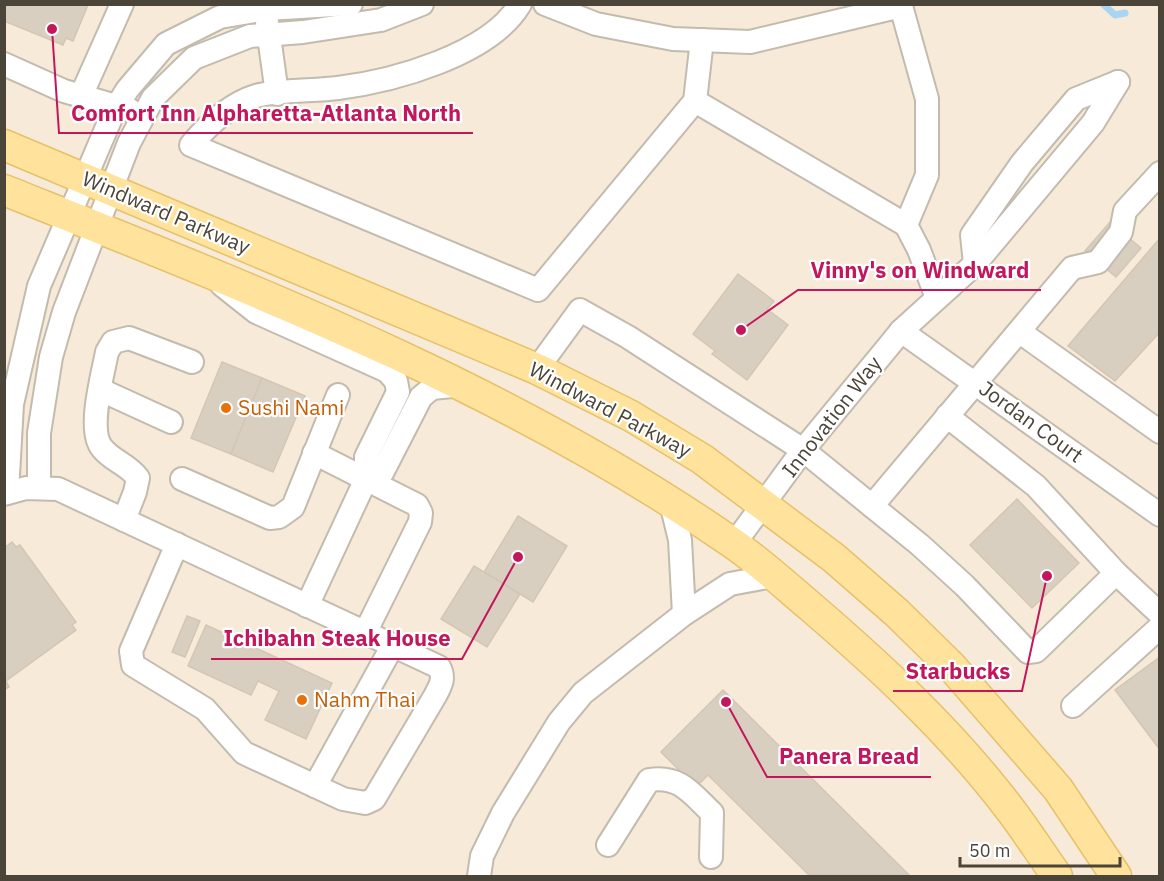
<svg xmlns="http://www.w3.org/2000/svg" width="1164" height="881" viewBox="0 0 1164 881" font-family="'IBM Plex Sans',sans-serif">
<rect width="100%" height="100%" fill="#f6f3ec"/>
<rect fill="#f7ead8" x="5" y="5" width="1154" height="871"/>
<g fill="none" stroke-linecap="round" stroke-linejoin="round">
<path stroke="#a9d4f2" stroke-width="7" d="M 1103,4 L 1115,15 L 1125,13"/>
</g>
<g fill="#d8cfc1" stroke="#d3c7b4" stroke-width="1.5">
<path d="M 4,4 L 87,4 L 88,5 L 73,41 L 66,38 L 63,45 L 4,21 Z"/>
<path d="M 1110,222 L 1141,248 L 1116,277 L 1085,251 Z"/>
<path d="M 1160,238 L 1160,332 L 1115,381 L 1068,346 Z"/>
<path d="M 738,274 L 774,301 L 767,309 L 788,325 L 747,380 L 712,354 L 715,351 L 693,334 Z"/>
<path d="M 222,362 L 262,378 L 231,454 L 191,438 Z"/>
<path d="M 262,378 L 305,396 L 273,472 L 231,454 Z"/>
<path d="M 1017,499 L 1079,563 L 1032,608 L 970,545 Z"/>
<path d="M 518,516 L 567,546 L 533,602 L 484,572 Z"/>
<path d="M 12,542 L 16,547 L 20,545 L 76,622 L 72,625 L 76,630 L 6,681 L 9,687 L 4,690 L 4,548 Z"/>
<path d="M 474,566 L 520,594 L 487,647 L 441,619 Z"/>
<path d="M 187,616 L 200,621 L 185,657 L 172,652 Z"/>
<path d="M 206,625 L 332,683 L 306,739 L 265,720 L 279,691 L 258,681 L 251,695 L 188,666 Z"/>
<path d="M 1160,657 L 1160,750 L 1115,690 Z"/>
<path d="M 723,690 L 909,875 L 809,875 L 708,775 L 696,787 L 661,752 Z"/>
</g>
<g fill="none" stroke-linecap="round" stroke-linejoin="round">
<g stroke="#c2bbae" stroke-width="26">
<g id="minor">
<path d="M 520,4 C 490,55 393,81 338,88 C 316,91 275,90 256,96 C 230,104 208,125 191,145 L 538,290 L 695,101 L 702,40"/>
<path d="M 545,4 L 596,24 L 673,39 L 750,42 L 901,6 L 927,99 L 927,175 L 906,225 L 695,101"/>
<path d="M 267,22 L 277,94"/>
<path d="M 4,64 L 64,91 L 130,110"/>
<path d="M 81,96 L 122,4"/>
<path d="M 906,225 L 919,250 L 937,298"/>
<path d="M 975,264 L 972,235 L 1022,163 L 1076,99 L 1118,82"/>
<path d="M 222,285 L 256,312 L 387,371 L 396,381 L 398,392 L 366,457 L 366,479 L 307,606"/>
<path d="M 901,331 L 1160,515"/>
<path d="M 1020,332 L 1160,432"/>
<path d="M 537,369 L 580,310 L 628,337 L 803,450 L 920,545 L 965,586 L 1028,652 L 1036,651 L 1116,573"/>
<path d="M 101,390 L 171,422"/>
<path d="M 947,416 L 1036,486 L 1116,573 L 1160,614"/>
<path d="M 314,453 L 417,505 L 421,513 L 420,522 L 365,633"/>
<path d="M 182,479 L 270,518 L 279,517 L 293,507 L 338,395"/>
<path d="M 366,479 L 382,473 L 421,397 L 432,388 L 462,385"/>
<path d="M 39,488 L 39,433 L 51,357 L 64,312 L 129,143 L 153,98 L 194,58 L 250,36 L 303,32 L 381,20 L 422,4"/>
<path d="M 7,493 L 12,404 L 39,286 L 113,113 L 127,90 L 166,44 L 220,17 L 266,9 L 351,4"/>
<path d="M 4,494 L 26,488 L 58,489 L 439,667 C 445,678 441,685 435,696 L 374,799 L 365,803 L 343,799 L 244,753 L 205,709 L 133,665 L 131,651 L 177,544"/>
<path d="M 671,503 L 680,540 L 684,614"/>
<path d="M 872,506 L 1072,268 L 1098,262 L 1121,232 L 1125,211 L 1160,173"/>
<path d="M 124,520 L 135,492 L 138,478 C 128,464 112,461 102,448 C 87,430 103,374 107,352 L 113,342 L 129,338 L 192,362"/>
<path d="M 734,544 L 803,450 L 888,347 L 901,331 L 975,264 L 1093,123 L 1118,82"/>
<path d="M 1073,706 L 1160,627"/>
<path d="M 315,786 L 393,645"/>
<path d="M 608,845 L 649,780 C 680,775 691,793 712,813 L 711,857"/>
<path d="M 479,876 L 482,856 L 503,813 L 559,722 L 583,693 L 684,614 L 730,584 L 773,576"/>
</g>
</g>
<g stroke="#e6c16a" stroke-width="33">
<g id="major">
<path d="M 4,145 L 537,369 L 631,416 L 702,459 L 834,558 L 897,613 L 952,667 L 1058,789 L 1116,876"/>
<path d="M 4,190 C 254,290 509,388 731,542 C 759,561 785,585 811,607 C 882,668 952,733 1009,808 C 1026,830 1041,854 1057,876"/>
</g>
</g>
<use href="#minor" stroke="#fff" stroke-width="22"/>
<use href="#major" stroke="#ffe39c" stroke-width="30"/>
</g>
<g fill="#e8710a" stroke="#fff" stroke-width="2">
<circle cx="226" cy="408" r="6"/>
<circle cx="302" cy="700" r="6"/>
</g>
<g text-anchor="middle" stroke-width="4.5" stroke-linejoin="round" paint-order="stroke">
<g font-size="21" fill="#4b4439" stroke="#fff">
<text transform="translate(166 213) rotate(23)" y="7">Windward Parkway</text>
<text transform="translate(610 410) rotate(28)" y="7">Windward Parkway</text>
<text transform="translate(832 417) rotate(-52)" y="7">Innovation Way</text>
<text transform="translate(1031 422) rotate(36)" y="7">Jordan Court</text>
</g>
<g font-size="21" fill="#c56008" stroke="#fff" text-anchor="start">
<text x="238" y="415">Sushi Nami</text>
<text x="314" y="707">Nahm Thai</text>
</g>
</g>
<path fill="none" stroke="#c2185b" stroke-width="2" d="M52 29L59 133H473M741 330L798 290H1041M518 557L462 659H211M1047 576L1022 691H893M726 702L767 777H931"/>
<g fill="#c2185b" stroke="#fff" stroke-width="2">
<circle cx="52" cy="29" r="6"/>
<circle cx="741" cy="330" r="6"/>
<circle cx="518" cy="557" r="6"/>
<circle cx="1047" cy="576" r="6"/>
<circle cx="726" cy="702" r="6"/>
</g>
<g font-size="22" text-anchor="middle" font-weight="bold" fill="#c2185b" stroke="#fff" stroke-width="4.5" stroke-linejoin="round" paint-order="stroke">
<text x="266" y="121">Comfort Inn Alpharetta-Atlanta North</text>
<text x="920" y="278">Vinny's on Windward</text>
<text x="337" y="646">Ichibahn Steak House</text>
<text x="958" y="679">Starbucks</text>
<text x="849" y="764">Panera Bread</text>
</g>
<rect width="1164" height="881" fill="none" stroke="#4b4439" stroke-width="12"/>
<path d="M960 857v9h160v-9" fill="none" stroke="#4b4439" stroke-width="3"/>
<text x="969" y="857" font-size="18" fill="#4b4439" stroke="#ffffff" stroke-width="4.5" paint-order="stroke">50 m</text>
</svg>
